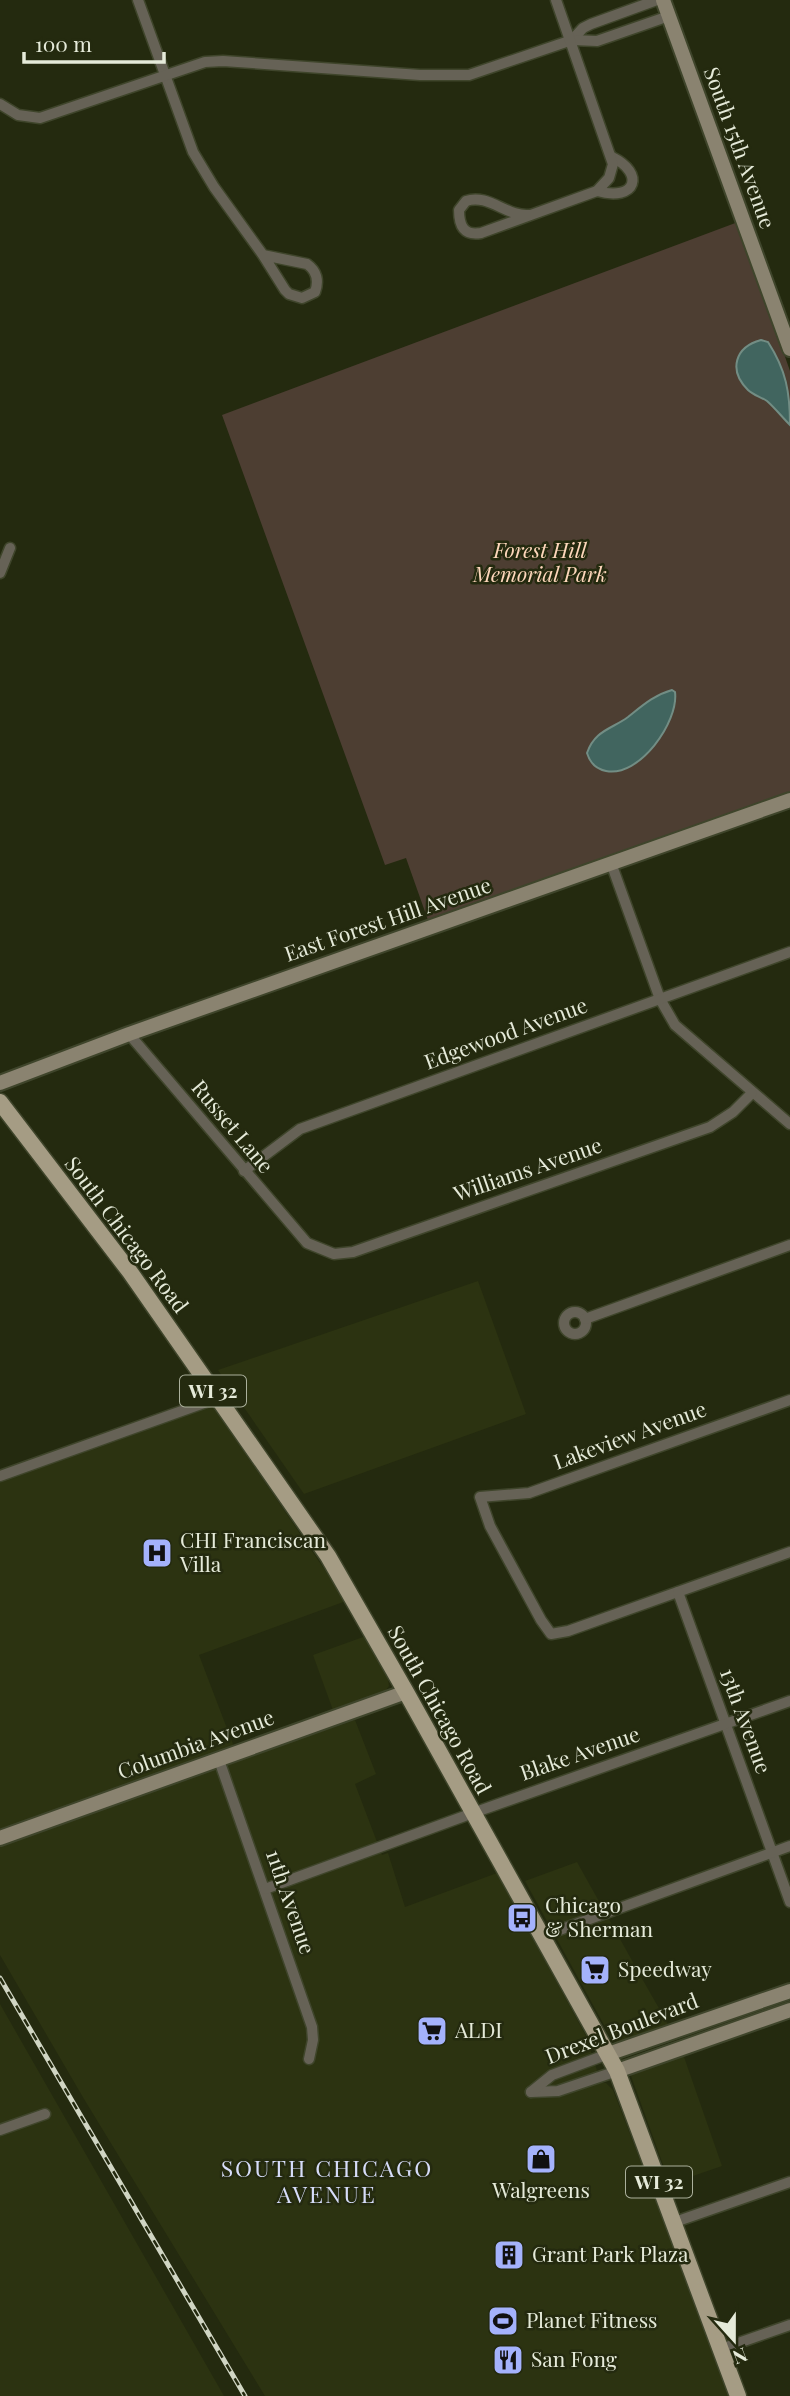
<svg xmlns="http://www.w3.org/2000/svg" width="790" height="2396" viewBox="0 0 790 2396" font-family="'Playfair Display',serif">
<rect width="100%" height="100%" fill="#242a0f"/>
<g fill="#2c3311">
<path d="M 478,1281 L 526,1414 L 304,1494 L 218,1370 Z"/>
<path d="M 206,1396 L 346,1601 L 199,1655 L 239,1760 L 355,1720 L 376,1774 L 355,1784 L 382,1855 L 388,1853 L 405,1907 L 497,1873 L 586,2036 L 601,2083 L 606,2083 L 613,2090 L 731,2396 L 265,2396 L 84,2099 L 0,1955 L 0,1470 Z"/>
<path d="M 366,1636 L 388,1677 L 389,1686 L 382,1695 L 334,1713 L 313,1655 Z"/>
<path d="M 577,1862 L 644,1982 L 669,2026 L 617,2043 L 609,2034 L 525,1881 Z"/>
<path d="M 0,2004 L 224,2396 L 0,2396 Z"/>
<path d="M 683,2054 L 722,2166 L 670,2184 L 631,2076 L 631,2073 Z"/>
</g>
<path fill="#4d3e32" d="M 738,222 L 790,371 L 790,794 L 429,923 L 406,858 L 385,865 L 222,415 Z"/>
<g fill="#41655f" stroke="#728d84" stroke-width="2">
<path d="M 761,340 L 768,342 C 786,370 790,392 790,425 C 782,417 775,408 767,401 C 761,397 753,395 748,390 C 728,370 735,347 761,340 Z"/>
<path d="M 672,690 L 675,692 C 679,722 639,778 606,771 C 596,769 590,763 587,753 C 595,730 612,729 628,717 C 642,706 654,695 672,690 Z"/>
</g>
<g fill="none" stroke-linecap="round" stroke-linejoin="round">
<g stroke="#3f452b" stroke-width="13">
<g id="street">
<path d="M 138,0 L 193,152 L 214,187 L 263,255 L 285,290 L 289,294 L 302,298 L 315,292 C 319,281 317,271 307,264 L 263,255"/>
<path d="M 572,40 L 583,28 L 591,24 L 657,0"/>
<path d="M 0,104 L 18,115 L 40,118 L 205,62 L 223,61 L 420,75 L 469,75 L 572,40 L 597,41 L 669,16"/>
<path d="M 597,191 C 637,202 645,173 612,157"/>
<path d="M 529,215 C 507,217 488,193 466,201 L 459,210 C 459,226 464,236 481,233 L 597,191 L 609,178 L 613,164 L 556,0"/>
<path d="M 0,573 L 10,548"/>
<path d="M 611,863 L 660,999 L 675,1025 L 790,1124"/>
<path d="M 129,1034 L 307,1243 L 334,1254 L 353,1252 L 710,1127 L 733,1112 L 752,1093"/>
<path d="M 244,1171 L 300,1129 L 790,952"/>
<circle cx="575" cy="1323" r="11"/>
<path d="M 585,1319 L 790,1245"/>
<path d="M 790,1400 L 529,1493 L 480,1497 L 490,1526 L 541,1620 L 551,1634 L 568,1631 L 790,1552"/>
<path d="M 0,1476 L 218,1398"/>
<path d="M 678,1592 L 790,1902"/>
<path d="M 219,1760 L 312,2027 L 313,2040 L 309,2059"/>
<path d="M 265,1889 L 473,1813 L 790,1701"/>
<path d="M 543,1936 L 790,1846"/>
<path d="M 531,2092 L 558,2091 L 617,2071"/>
<path d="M 531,2092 L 552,2075 L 608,2054"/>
<path d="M 0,2130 L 45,2114"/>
<path d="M 675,2222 L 790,2182"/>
<path d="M 721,2349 L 790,2325"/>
</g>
</g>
<g stroke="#3f452b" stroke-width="18">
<g id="secondary">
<path d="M 663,0 L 790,349"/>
<path d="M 0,1083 L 129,1034 L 790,800"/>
<path d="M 0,1838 L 406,1692"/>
<path d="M 608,2054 L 790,1991"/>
<path d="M 617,2071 L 790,2010"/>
</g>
</g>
<g stroke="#3f452b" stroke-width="19">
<path id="primary" d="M 0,1102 L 130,1272 L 328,1556 L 406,1692 L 617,2071 L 738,2396"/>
</g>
<use href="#street" stroke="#666256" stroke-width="10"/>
<use href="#secondary" stroke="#8a8370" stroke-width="14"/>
<use href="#primary" stroke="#a59c84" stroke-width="16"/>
<g stroke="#d0d5c3" stroke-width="5">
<path id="rail" d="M 0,1978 L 245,2396"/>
</g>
<use href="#rail" stroke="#242a0f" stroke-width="2.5" stroke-dasharray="8" stroke-linecap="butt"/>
</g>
<defs>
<g id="hospital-square" transform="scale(1.575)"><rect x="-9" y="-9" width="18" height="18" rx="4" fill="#a4b2fc" stroke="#242a0f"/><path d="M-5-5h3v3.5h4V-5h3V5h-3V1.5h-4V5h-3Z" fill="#111"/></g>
<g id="bus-square" transform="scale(1.575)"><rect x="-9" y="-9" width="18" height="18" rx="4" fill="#a4b2fc" stroke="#242a0f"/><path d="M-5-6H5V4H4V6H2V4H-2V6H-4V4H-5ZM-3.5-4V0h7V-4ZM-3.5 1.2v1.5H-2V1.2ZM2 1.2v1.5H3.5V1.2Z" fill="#111"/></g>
<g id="supermarket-square" transform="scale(1.575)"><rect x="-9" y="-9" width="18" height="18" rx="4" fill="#a4b2fc" stroke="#242a0f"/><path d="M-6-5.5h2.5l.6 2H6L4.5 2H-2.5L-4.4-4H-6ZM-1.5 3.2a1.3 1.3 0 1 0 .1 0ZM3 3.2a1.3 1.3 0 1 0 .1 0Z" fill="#111"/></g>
<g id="shop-square" transform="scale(1.575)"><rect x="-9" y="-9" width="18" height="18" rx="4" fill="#a4b2fc" stroke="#242a0f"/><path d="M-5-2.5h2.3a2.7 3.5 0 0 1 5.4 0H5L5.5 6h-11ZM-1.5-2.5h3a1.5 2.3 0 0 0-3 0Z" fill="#111"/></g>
<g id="building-square" transform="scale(1.575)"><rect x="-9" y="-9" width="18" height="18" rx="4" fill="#a4b2fc" stroke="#242a0f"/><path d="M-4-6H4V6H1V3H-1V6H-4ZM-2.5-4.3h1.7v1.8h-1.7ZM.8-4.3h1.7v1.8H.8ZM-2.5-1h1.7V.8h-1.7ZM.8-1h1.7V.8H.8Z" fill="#111"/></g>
<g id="stadium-square" transform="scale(1.575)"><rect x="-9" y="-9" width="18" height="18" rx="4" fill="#a4b2fc" stroke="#242a0f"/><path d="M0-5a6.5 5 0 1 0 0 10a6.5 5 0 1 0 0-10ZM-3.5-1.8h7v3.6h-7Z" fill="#111"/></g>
<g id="restaurant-square" transform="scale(1.575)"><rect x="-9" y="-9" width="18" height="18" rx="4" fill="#a4b2fc" stroke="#242a0f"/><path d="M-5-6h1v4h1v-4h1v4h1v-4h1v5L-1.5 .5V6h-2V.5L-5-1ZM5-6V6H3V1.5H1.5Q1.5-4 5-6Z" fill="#111"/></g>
</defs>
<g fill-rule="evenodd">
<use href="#hospital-square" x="157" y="1553"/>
<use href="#bus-square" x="522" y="1918"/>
<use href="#supermarket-square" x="595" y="1970"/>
<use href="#supermarket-square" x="432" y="2031"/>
<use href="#shop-square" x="541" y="2159"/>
<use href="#building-square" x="509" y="2255"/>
<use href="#stadium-square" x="503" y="2321"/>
<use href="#restaurant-square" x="508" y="2360"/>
</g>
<g text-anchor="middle" stroke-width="5" stroke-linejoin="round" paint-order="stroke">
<g fill="#242a0f" stroke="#abb09c" stroke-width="2">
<rect x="180" y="1375.5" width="66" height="31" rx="5"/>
<rect x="626" y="2166.5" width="66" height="31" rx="5"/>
</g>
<g font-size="19" font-weight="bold" fill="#e5ead9">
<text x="213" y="1398">WI 32</text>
<text x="659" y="2189">WI 32</text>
</g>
<g font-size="21" fill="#e5ead9" stroke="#242a0f">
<text transform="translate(739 148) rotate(70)" y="7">South 15th Avenue</text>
<text transform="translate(388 920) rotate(-19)" y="7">East Forest Hill Avenue</text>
<text transform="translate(506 1034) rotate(-20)" y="7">Edgewood Avenue</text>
<text transform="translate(232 1127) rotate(50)" y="7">Russet Lane</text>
<text transform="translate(528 1170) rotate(-19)" y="7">Williams Avenue</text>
<text transform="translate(126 1235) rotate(53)" y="7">South Chicago Road</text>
<text transform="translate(630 1436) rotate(-20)" y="7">Lakeview Avenue</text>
<text transform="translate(439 1710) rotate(61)" y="7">South Chicago Road</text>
<text transform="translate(745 1721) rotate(70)" y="7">13th Avenue</text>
<text transform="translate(196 1745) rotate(-20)" y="7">Columbia Avenue</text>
<text transform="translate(580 1754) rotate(-19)" y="7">Blake Avenue</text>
<text transform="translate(290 1902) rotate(71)" y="7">11th Avenue</text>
<text transform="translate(622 2029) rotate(-21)" y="7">Drexel Boulevard</text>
</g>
<g font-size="21" font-style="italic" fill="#fed7bb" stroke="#242a0f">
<text x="540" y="558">Forest Hill<tspan x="540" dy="24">Memorial Park</tspan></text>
</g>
<g font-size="21" fill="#e5ead9" stroke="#242a0f" text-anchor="start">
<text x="180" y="1548">CHI Franciscan<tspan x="180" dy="24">Villa</tspan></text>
<text x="545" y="1913">Chicago<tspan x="545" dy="24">&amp; Sherman</tspan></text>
<text x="618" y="1977">Speedway</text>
<text x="455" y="2038">ALDI</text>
<text x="541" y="2198" text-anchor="middle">Walgreens</text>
<text x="532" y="2262">Grant Park Plaza</text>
<text x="526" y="2328">Planet Fitness</text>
<text x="531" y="2367">San Fong</text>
</g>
<g font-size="23" letter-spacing="2" fill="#d6dcf9" stroke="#242a0f">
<text x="327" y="2177">SOUTH CHICAGO<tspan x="327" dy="26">AVENUE</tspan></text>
</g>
</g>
<g transform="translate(734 2340) rotate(159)" stroke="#242a0f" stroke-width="5" paint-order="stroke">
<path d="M0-5L12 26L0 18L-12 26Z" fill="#e5ead9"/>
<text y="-10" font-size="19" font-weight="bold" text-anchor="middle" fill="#e5ead9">N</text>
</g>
<path d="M24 52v10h140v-10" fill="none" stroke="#e5ead9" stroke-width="3.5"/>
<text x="35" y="52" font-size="21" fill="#e5ead9" stroke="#242a0f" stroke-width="5" paint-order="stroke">100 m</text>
</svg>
